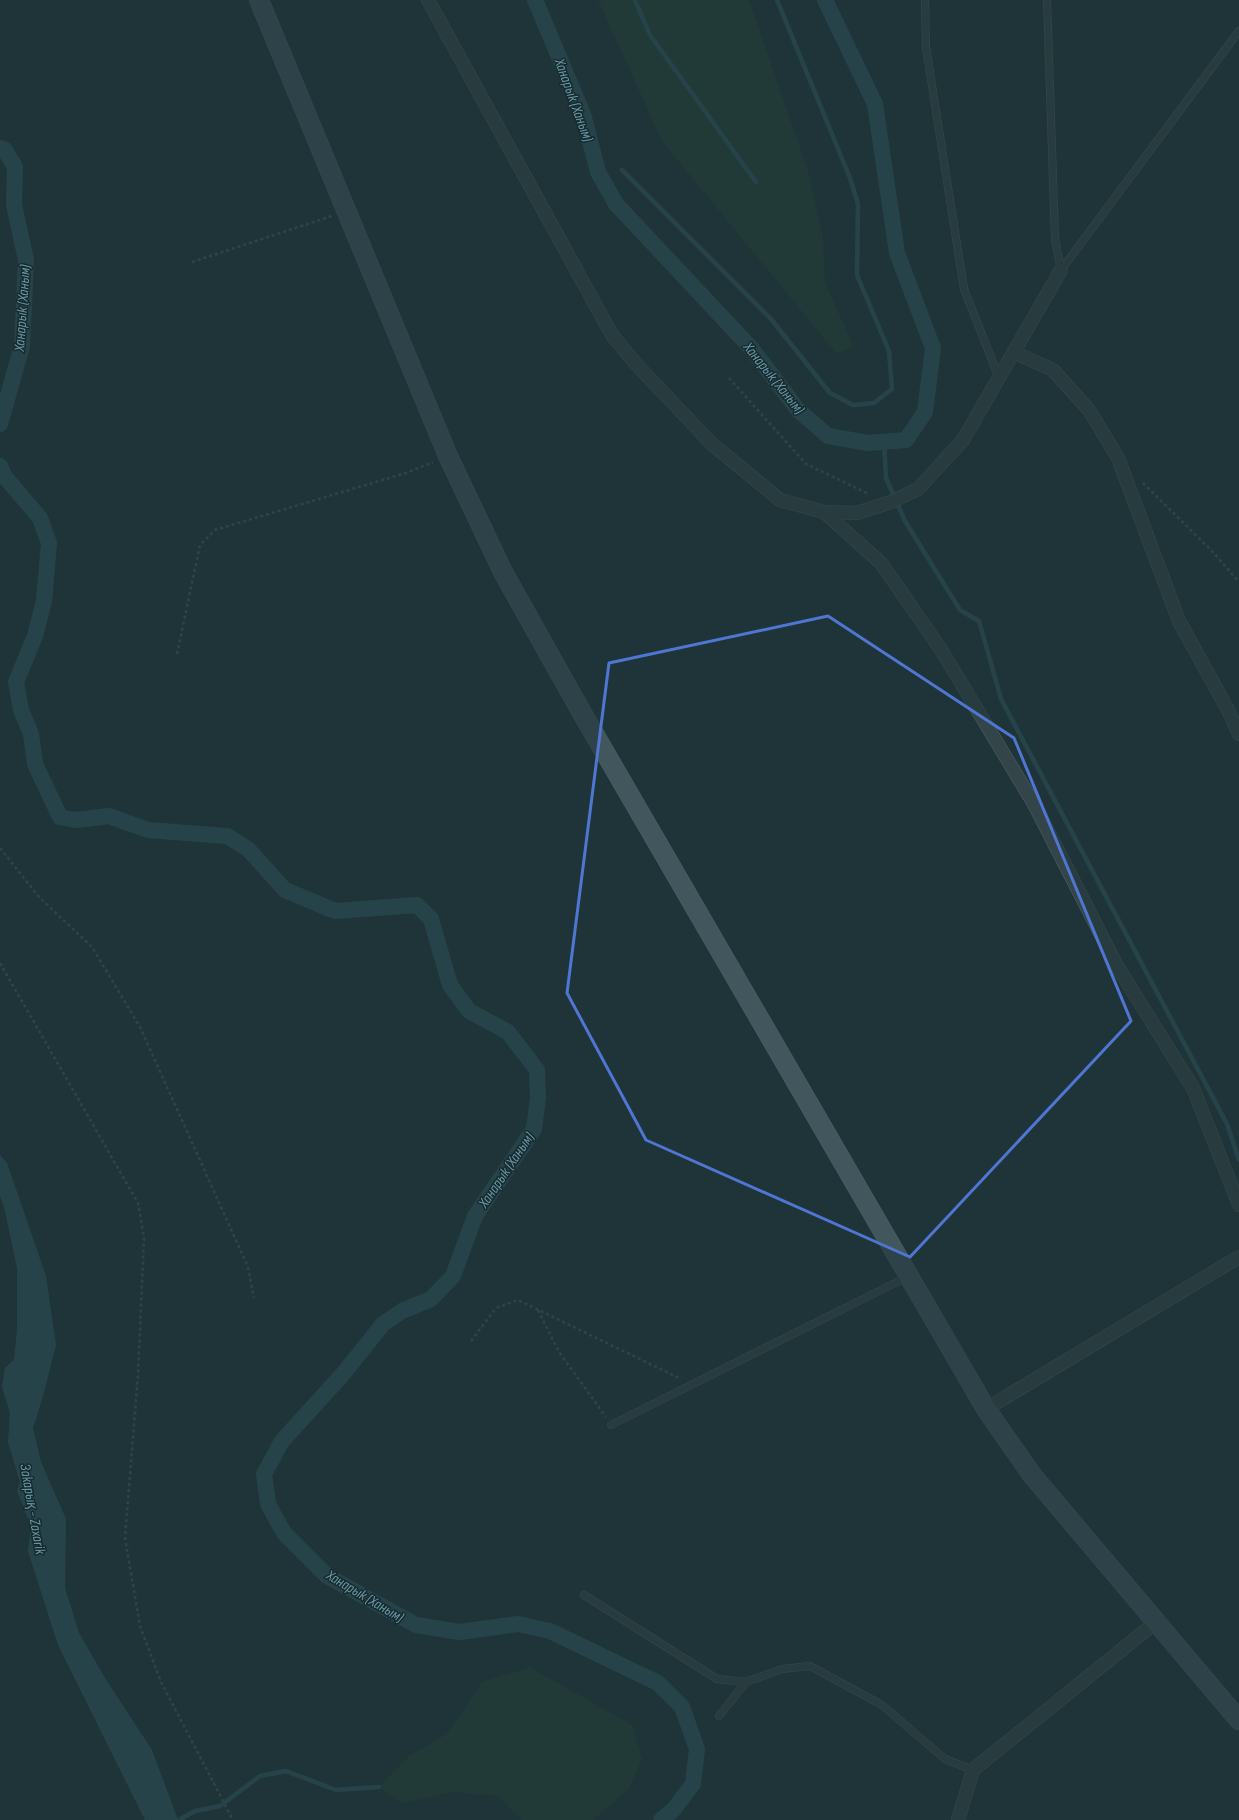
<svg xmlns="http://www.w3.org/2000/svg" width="1239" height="1820" viewBox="0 0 1239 1820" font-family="'Sofia Sans Condensed',sans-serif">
<rect width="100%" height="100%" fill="#1f3439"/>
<g fill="#243e35">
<path d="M 598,0 L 749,0 L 807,168 L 823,237 L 825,283 L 854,347 L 836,353 L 662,141 Z"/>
<path d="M 530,1667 L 632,1725 L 642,1759 L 629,1789 L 593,1820 L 521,1820 L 498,1796 L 452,1792 L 403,1803 L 379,1787 L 409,1756 L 447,1734 L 482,1682 Z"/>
</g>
<path fill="#30565f" d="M 0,1155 L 7,1163 L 46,1276 L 56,1345 L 43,1396 L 33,1428 L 41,1462 L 66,1519 L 65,1588 L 79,1633 L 105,1678 L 152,1750 L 178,1820 L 145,1820 L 58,1645 L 28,1551 L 31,1526 L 17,1491 L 20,1482 L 8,1442 L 10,1413 L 2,1387 L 5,1368 L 14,1360 L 17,1330 L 17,1268 L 4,1207 L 0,1196 Z"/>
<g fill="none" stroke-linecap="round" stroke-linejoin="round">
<g stroke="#30565f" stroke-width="4.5">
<path d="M 635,0 L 650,35 L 756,182"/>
<path d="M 622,170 L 771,319 L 830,393 L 853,405 L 874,403 L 892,389 L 889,351 L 857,275 L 858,204 L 850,178 L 777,0"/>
<path d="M 884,441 L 886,478 L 905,521 L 960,610 L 979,621 L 1001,699 L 1227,1124 L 1239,1160"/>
<path d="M 179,1820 L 195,1811 L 220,1806 L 260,1776 L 286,1771 L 336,1790 L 379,1787"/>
</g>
<g stroke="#30565f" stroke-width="16">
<path d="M 535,0 L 583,114 L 598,172 L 616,204 L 752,349 L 798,410 L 828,436 L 868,443 L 906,440 L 925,412 L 933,348 L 897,253 L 875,104 L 825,0"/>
<path d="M 0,148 L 5,150 L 15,167 L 14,205 L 26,260 L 22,346 L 0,424"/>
<path d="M 0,466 L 5,477 L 40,518 L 49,543 L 44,601 L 35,636 L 16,682 L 21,710 L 31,734 L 35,764 L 60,817 L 76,820 L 109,816 L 148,830 L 227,836 L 248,849 L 285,890 L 335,911 L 417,905 L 431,919 L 450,985 L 469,1011 L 508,1032 L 537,1070 L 538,1098 L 534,1129 L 475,1216 L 453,1276 L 431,1299 L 402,1311 L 383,1324 L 343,1374 L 282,1441 L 264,1474 L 268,1504 L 284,1533 L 327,1576 L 416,1625 L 459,1632 L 518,1624 L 550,1631 L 658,1683 L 682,1707 L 697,1749 L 693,1784 L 674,1809 L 661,1820"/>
</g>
<g stroke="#516267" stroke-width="8">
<g id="service">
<path d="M 925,0 L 926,47 L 964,289 L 999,378"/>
<path d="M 1047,0 L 1055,239 L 1061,270"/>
<path d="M 1061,270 L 1239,31"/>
<path d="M 611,1425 L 909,1276"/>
<path d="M 584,1595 L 717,1679 L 746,1682 L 782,1669 L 810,1666 L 882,1705 L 945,1759 L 973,1770"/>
<path d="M 719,1716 L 746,1682"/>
</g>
</g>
<g stroke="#516267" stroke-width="14">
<g id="minor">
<path d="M 428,0 L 612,335 L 636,364 L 712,444 L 780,500 L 824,512 L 857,513 L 891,502 L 918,489 L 963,440 L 1061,270"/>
<path d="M 1014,352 L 1053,370 L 1089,410 L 1118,458 L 1179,621 L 1228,710 L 1239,734"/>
<path d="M 824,512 L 881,563 L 940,648 L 1034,804 L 1117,966 L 1193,1088 L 1239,1205"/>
<path d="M 986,1409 L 1239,1257"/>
<path d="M 958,1820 L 973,1770 L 1156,1622"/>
</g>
</g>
<g stroke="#516267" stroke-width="20">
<path id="secondary" d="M 259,0 L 448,456 L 503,572 L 582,713 L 986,1409 L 1032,1475 L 1239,1720"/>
</g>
<g stroke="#415952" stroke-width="2.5" stroke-dasharray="3 3" stroke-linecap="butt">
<path d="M 192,262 L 332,216"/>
<path d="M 729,378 L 806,464 L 869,494"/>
<path d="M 1143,483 L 1212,551 L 1239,582"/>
<path d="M 177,654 L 200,545 L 215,530 L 406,473 L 433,462"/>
<path d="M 0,848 L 39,897 L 92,947 L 140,1027 L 248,1267 L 254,1298"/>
<path d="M 0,963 L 138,1203 L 144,1238 L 138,1375 L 125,1538 L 140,1626 L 161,1682 L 233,1820"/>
<path d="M 538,1310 L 559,1352 L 606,1417"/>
<path d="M 471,1341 L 496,1308 L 518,1300 L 681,1379"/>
</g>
<use href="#service" stroke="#334549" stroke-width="7"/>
<use href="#minor" stroke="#334549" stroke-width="13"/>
<use href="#secondary" stroke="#41565d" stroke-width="19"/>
</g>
<path d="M0 0H1239V1820H0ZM 828,616 L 1014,738 L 1131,1021 L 910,1257 L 646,1140 L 567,993 L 609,663 Z" fill="#1f3439" fill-opacity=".55" fill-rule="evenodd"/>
<path fill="none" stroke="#4f76d2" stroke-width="3" stroke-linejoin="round" d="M 828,616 L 1014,738 L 1131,1021 L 910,1257 L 646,1140 L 567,993 L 609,663 Z"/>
<g text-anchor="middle" stroke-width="3" stroke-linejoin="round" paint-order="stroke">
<g font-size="15" font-style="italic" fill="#649aa7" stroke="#19292e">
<text transform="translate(574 100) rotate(70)" y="5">Ханарык (Ханым)</text>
<text transform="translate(22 308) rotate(-86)" y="5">Ханарык (Ханым)</text>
<text transform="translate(774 378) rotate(51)" y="5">Ханарык (Ханым)</text>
<text transform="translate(506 1170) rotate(-56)" y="5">Ханарык (Ханым)</text>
<text transform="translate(33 1509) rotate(80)" y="5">Закарық - Zaxarik</text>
<text transform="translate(365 1596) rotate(31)" y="5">Ханарык (Ханым)</text>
</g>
</g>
</svg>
